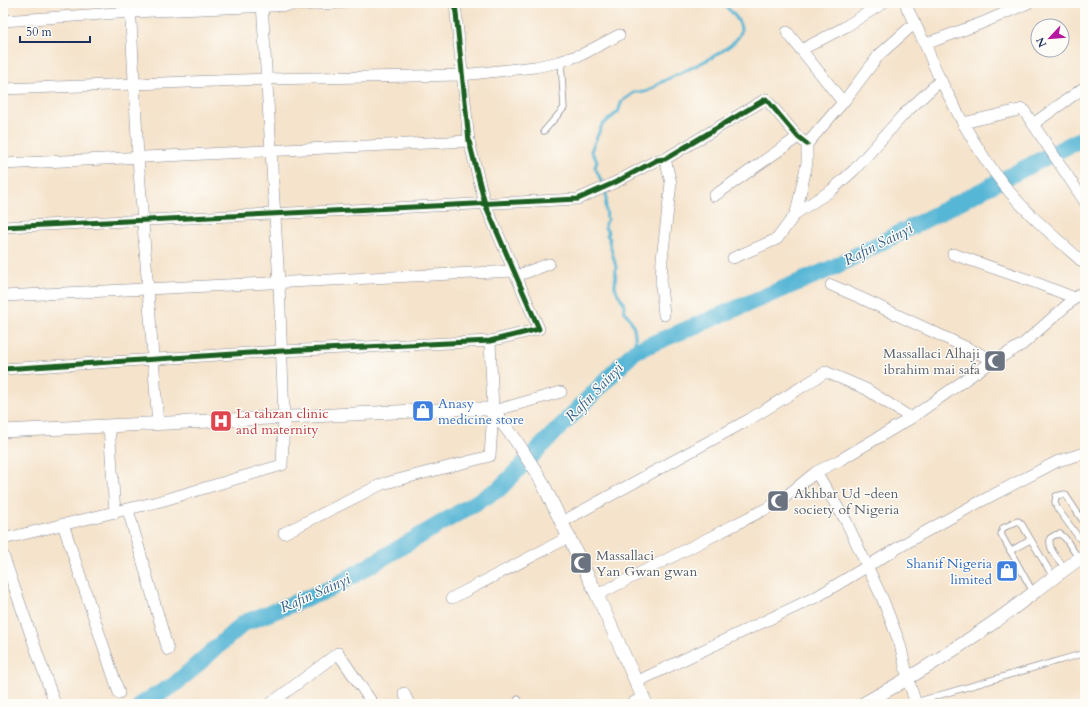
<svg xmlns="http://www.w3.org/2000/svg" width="1088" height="707" viewBox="0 0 1088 707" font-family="Cardo,serif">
<rect width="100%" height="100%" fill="#fdfcf7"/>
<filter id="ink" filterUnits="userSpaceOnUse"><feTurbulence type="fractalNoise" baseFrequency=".025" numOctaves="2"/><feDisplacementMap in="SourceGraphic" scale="8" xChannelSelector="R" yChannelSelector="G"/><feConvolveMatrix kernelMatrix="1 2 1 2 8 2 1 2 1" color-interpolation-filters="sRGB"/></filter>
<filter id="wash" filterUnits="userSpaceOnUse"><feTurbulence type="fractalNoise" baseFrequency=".012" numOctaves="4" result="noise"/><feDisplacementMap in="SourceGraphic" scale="16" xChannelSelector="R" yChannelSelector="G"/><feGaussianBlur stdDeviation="0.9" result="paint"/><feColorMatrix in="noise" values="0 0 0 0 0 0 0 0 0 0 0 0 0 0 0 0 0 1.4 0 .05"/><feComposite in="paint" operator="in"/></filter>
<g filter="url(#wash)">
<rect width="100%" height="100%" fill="#f5e3cb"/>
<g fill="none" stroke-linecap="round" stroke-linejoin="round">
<g stroke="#57b6d5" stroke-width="3">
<path d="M 603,185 L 595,167 L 597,161 L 591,151 L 602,125 L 618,112 L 622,101 L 635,92 C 638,91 641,93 644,92 C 650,92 655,85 660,83 C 676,74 741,49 741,30 C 741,20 729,9 722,3"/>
<path d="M 605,190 C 609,198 603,207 607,214 L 606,217 L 608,219 L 605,224 L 605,228 L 609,233 L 607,235 L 610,239 L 609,241 L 616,267 L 615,287 L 618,294 L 624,303 L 624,311 C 636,324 636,334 635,351"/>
</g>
<path stroke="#57b6d5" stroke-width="17" d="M 141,704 L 174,685 L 244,623 L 330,589 L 499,489 L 635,351 L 830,269 L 1085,137"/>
</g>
</g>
<g filter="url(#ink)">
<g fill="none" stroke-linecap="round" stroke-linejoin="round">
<g stroke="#888994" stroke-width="7">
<g id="service">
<path d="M 544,131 L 564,108 L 561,61"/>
<path d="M 1085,524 L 1065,494 L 1056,496 L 1055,502 L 1057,508 L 1085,546"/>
<path d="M 1010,551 L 1030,540"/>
<path d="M 1065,568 C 1058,559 1048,550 1050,538 L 1055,535 L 1060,534 L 1065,538 L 1079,559"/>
<path d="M 1033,592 L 1001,534 L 1003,528 L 1018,521 L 1021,523 L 1053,577"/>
<path d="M 518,699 L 520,704"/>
<path d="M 916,702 L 1085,653"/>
</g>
</g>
<g stroke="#888994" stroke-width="12">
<g id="minor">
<path d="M 130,3 L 138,157 L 158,424"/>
<path d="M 906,3 L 907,8 L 925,44 L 938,75 L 963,123 L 1023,109 L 1085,202"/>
<path d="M 3,21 L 131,12 L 342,3"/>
<path d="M 787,32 L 843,102"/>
<path d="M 925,44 L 982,23 L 1028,3"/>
<path d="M 801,50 L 845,27 L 883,3"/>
<path d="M 3,89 L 267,79 L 462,75 L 535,67 L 559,62 L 583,54 L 619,35"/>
<path d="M 963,123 C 975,144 988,165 1004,185 C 1027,214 1057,239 1085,264"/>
<path d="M 1033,124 L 1085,87"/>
<path d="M 3,164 L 469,141"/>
<path d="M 714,196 L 798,137"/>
<path d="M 796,213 L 832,190 L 854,170 L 903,115 L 941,80"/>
<path d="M 3,227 L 578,199 L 616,182 L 657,160 L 665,159 L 766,99 L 798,137 L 807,144"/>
<path d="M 733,258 L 777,239 L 796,213 L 807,163 L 807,144 L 845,100 L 879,55 L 915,23"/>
<path d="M 516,276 L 549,264"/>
<path d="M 831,285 L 861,298 L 995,361"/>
<path d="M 3,296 L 514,271"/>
<path d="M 1075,298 L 1085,291"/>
<path d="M 664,315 L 661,284 L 662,259 L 671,183 L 665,159"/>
<path d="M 3,369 L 282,351 L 490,341 L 539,329 L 485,204 L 469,141 L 455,3"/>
<path d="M 493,411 L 561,392"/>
<path d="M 109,426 L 115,513"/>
<path d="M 816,472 L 846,521 L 883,600 L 900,644 L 908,679 L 916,704"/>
<path d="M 128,510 L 168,650"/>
<path d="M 562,522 L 750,419 L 826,372 L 866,389 L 911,418"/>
<path d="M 63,524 L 119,693"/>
<path d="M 284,533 L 382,484 L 490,456 L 493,411 L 490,341"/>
<path d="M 3,539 L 161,501 L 282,465 L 284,418 L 279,283 L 262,3"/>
<path d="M 3,555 L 55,704"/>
<path d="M 597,595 L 705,540 L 779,502 L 816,472 L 840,460 L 911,418 L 979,370 L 1023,344 L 1075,298 L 1034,282 L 953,254"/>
<path d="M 452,598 L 569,537"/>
<path d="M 636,682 L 818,596 L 916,537 L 970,507 L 1058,461 L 1085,453"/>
<path d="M 404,693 L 409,704"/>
<path d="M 270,704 L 338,653 L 373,704"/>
<path d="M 631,704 L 643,697"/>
</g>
</g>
<g stroke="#888994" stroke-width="14">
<g id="tertiary">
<path d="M 3,431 L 457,409 L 486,409 L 493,411 L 515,439 L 541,480 L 597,595 L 646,704"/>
<path d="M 863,704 C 907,680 949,654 990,625 C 1022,603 1052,577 1085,555"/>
</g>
</g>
<use href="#service" stroke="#fff" stroke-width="5.5"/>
<use href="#minor" stroke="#fff" stroke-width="11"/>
<use href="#tertiary" stroke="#fff" stroke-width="13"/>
<g stroke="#fdfcf7" stroke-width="8">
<g id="cycleway">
<path d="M 3,227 L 578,199 L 616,182 L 657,160 L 665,159 L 766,99 L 798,137 L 807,144"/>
<path d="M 3,369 L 282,351 L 490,341 L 539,329 L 485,204 L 469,141 L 455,3"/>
</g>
</g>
<use href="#cycleway" stroke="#1b5e20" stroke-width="5"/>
</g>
</g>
<defs>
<g id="mosque-square" transform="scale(1.15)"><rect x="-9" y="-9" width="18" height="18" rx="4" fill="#6b7280" stroke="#fdfcf7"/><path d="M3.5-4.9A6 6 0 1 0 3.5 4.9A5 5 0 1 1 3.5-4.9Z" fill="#fff"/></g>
<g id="shop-square" transform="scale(1.15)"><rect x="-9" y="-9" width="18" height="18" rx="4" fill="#3f7fe0" stroke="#fdfcf7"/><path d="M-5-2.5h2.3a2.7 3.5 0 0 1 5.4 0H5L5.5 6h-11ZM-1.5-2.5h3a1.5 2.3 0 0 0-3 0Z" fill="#fff"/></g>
<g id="hospital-square" transform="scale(1.15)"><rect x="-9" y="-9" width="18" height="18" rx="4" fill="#e0444e" stroke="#fdfcf7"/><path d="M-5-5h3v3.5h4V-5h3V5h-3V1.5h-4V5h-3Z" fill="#fff"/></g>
</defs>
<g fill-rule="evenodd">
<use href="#mosque-square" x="995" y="361"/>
<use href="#shop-square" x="423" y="411"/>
<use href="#hospital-square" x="221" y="421"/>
<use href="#mosque-square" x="778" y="501"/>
<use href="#mosque-square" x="581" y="563"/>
<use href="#shop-square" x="1007" y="571"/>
</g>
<g text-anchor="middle" stroke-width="3" stroke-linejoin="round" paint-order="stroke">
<g font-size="14" fill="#5b616d" stroke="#fdfcf7" text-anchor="start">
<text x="980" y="358" text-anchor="end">Massallaci Alhaji<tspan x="980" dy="16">ibrahim mai safa</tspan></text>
<text x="794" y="498">Akhbar Ud -deen<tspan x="794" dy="16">society of Nigeria</tspan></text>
<text x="596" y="560">Massallaci<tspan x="596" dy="16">Yan Gwan gwan</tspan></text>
</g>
<g font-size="14" fill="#366cbe" stroke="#fdfcf7" text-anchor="start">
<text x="438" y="408">Anasy<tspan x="438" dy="16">medicine store</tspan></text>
<text x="992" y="568" text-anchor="end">Shanif Nigeria<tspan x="992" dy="16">limited</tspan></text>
</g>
<g font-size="14" fill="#be3a42" stroke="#fdfcf7" text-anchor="start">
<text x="236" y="418">La tahzan clinic<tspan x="236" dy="16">and maternity</tspan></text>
</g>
<g font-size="15" font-style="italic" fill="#305e88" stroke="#fdfcf7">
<text transform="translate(878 244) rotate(-27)" y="5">Rafin Sainyi</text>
<text transform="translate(594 392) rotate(-46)" y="5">Rafin Sainyi</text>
<text transform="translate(315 593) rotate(-24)" y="5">Rafin Sainyi</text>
</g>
</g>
<rect width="1088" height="707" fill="none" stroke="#fdfcf7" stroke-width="16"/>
<g transform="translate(1050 38) rotate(244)"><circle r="19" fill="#fdfcf7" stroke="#a3aaba"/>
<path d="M0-3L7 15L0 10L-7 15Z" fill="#b5179e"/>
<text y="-6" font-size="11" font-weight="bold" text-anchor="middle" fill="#1b2f5e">N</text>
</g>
<path d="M20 36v6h70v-6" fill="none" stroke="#1b2f5e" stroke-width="2"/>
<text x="26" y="36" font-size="12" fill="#1b2f5e" stroke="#fdfcf7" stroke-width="3" paint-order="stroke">50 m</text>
</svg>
